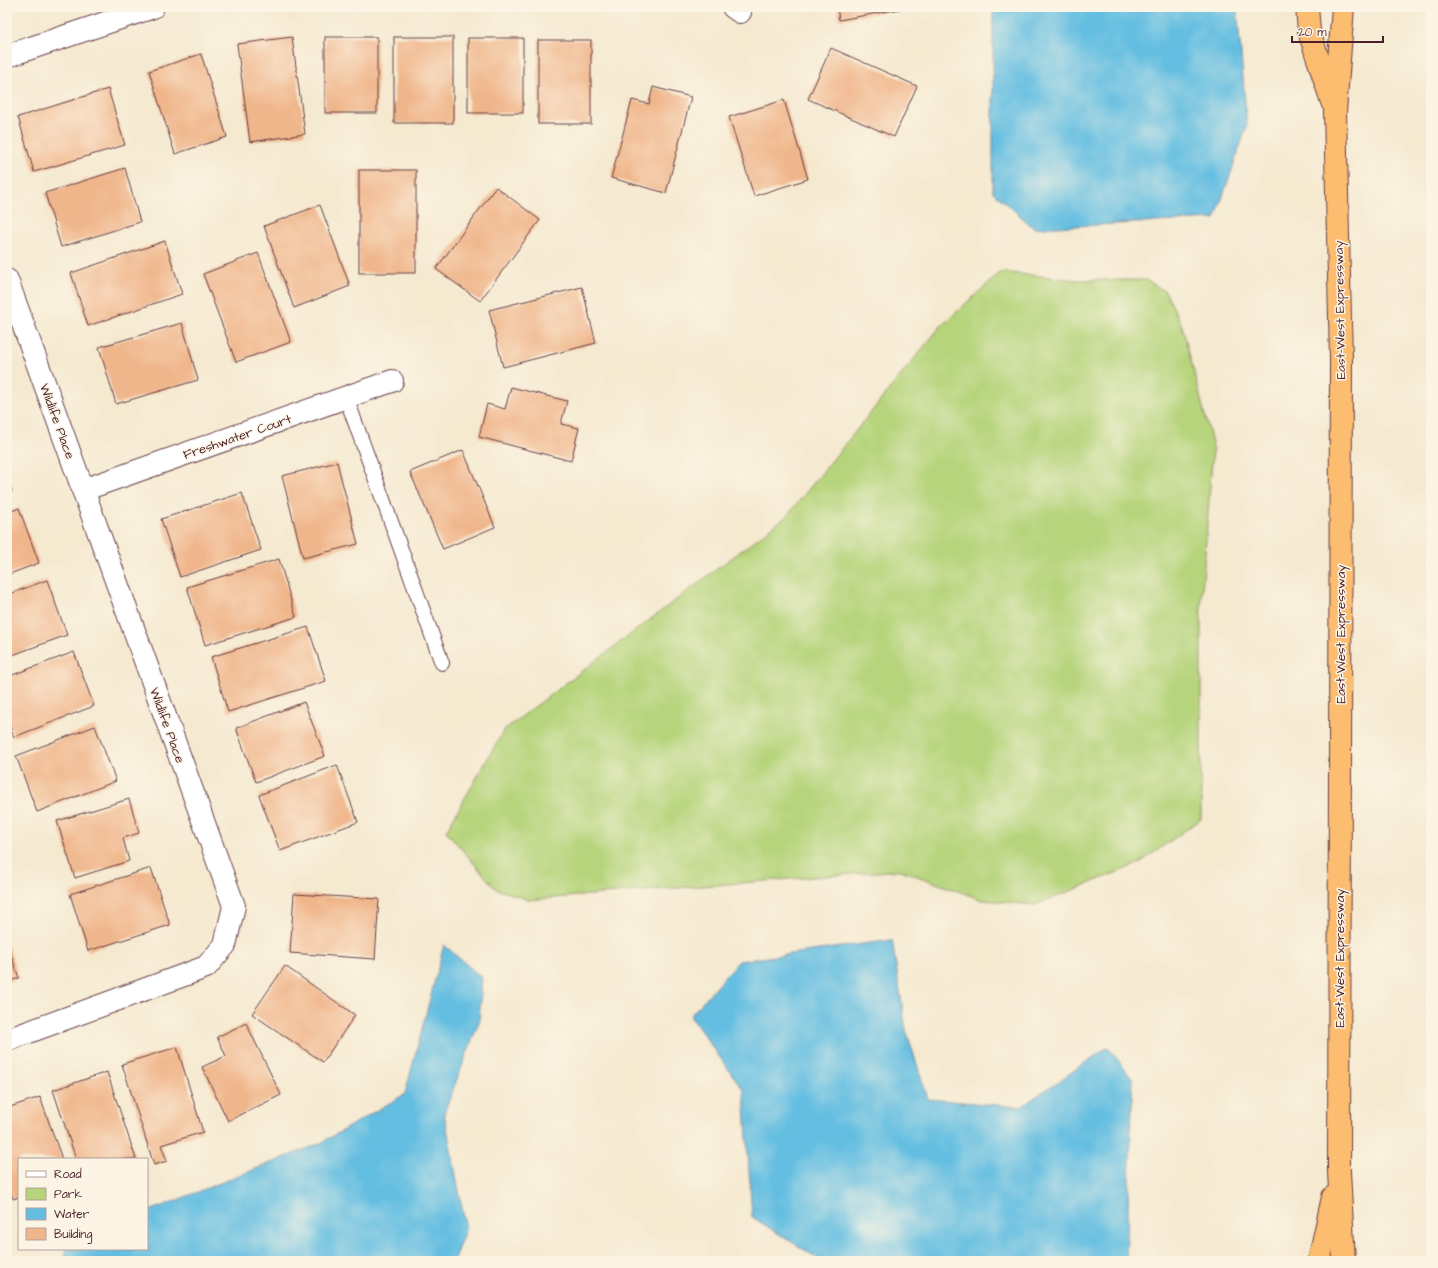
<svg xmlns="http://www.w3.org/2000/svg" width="1438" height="1268" viewBox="0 0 1438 1268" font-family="'Architects Daughter',sans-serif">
<rect width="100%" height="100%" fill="#fcf5e5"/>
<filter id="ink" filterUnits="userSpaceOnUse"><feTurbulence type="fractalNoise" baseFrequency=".025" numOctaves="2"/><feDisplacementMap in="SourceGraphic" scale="8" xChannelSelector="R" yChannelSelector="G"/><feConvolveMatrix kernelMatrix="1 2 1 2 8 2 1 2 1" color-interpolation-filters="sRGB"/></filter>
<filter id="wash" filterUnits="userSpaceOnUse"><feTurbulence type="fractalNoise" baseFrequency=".012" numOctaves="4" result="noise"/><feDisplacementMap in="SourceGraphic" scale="16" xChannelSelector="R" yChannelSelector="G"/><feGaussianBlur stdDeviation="0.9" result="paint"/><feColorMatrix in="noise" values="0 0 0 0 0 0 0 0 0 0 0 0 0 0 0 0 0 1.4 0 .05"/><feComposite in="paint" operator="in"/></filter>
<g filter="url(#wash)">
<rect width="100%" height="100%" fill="#f5e9d0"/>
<path fill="#b6d47b" stroke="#807a53" d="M 1001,272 L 1079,280 L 1146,280 L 1165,291 L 1182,325 L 1213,447 L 1201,605 L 1201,819 L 1138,864 L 1035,905 L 982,900 L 901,870 L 529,900 L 496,889 L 446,831 L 504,730 L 787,516 L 940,327 Z"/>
<g fill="#63bee1" stroke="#566e86">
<path d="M 993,7 L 1237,7 L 1247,126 L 1215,219 L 1034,228 L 993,192 Z"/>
<path d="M 892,940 L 906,1030 L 928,1099 L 1021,1107 L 1108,1047 L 1133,1080 L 1126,1261 L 822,1261 L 752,1217 L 744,1091 L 690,1016 L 739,961 Z"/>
<path d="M 444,945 L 482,978 L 479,1022 L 444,1113 L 466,1228 L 453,1261 L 65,1261 L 66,1249 L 147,1249 L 147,1212 L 321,1143 L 405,1094 Z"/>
</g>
<g id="blocks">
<g fill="#f0b68b">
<path d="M 837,7 L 906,7 L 906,8 L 839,20 Z"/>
<path d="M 292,37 L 305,134 L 250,142 L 237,44 Z"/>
<rect x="325" y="37" width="52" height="76"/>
<rect x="394" y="37" width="59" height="86"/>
<rect x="468" y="38" width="55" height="75"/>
<rect x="538" y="40" width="53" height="84"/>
<path d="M 831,48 L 917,86 L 894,137 L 808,99 Z"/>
<path d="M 201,54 L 227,137 L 175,154 L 149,71 Z"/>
<path d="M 653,87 L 691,97 L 666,193 L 611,178 L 632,100 L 649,104 Z"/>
<path d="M 108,89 L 125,145 L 34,172 L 18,117 Z"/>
<path d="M 784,100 L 808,179 L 754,196 L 729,117 Z"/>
<path d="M 125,168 L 140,222 L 61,247 L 45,193 Z"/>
<rect x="359" y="170" width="57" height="103"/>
<path d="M 496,187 L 540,220 L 480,301 L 436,269 Z"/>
<path d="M 320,205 L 350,286 L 294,308 L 264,226 Z"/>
<path d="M 165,241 L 182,294 L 88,326 L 71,273 Z"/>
<path d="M 258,253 L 291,342 L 236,362 L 203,274 Z"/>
<path d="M 582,287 L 596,343 L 503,367 L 489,310 Z"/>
<path d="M 182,323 L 198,380 L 116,404 L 99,347 Z"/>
<path d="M 511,387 L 567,401 L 561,424 L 579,428 L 571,461 L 479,437 L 487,404 L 505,409 Z"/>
<path d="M 463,450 L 495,527 L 443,549 L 410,472 Z"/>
<path d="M 337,462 L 358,544 L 303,558 L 282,476 Z"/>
<path d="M 7,476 L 12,491 L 7,493 Z"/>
<path d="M 242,493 L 261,550 L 180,577 L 161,519 Z"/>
<path d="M 19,508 L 39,563 L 7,575 L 7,513 Z"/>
<path d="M 279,559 L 296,617 L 205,645 L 187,587 Z"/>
<path d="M 47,580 L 67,635 L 7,657 L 7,595 Z"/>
<path d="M 308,627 L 326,681 L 228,712 L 211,657 Z"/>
<path d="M 74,652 L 94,706 L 14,737 L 7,719 L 7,677 Z"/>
<path d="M 304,702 L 325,756 L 256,782 L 236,728 Z"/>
<path d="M 95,726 L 116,781 L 37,812 L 16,756 Z"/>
<path d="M 337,765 L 358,822 L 280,851 L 259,795 Z"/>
<path d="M 129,799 L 139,833 L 123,838 L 129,861 L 75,878 L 57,821 Z"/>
<path d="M 151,868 L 170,925 L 88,951 L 70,894 Z"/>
<path d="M 294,894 L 379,899 L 375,959 L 290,953 Z"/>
<path d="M 7,943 L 19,978 L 7,982 Z"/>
<path d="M 285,966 L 355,1015 L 323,1062 L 252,1014 Z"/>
<path d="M 246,1023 L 281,1095 L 228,1121 L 202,1067 L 226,1056 L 217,1037 Z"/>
<path d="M 177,1047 L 203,1132 L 161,1145 L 167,1161 L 154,1165 L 122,1064 Z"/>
<path d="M 107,1072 L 136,1159 L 76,1159 L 53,1090 Z"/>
<path d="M 40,1097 L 62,1159 L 19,1159 L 19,1197 L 13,1199 L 7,1181 L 7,1108 Z"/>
</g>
</g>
</g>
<g filter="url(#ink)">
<use href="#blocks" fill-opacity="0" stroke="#643d44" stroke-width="1"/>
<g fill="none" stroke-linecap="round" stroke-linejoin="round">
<g stroke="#643d44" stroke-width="16">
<path id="lane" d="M 346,397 L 442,663"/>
</g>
<g stroke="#643d44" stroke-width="24">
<g id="street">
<path d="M 733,7 L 740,12"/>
<path d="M 7,56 L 153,7"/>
<path d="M 7,280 L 234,906 L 225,945 L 206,967 L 7,1040"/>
<path d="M 83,490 L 392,381"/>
</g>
</g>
<g stroke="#643d44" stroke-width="24">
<g id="highway">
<path d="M 1307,7 L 1309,31 L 1332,102"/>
<path d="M 1343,7 L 1335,112 L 1341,359 L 1339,1172 L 1344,1261"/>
<path d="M 1319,1261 L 1333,1197"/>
</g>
</g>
<use href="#lane" stroke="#fff" stroke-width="14"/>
<use href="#street" stroke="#fff" stroke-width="22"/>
<use href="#highway" stroke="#fcbd6f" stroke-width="22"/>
</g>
</g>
<g text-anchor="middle" stroke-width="3" stroke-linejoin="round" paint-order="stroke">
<g font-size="13" fill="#4a1f2b" stroke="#fcf5e5">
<text transform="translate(1339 310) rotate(-91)" y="5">East-West Expressway</text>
<text transform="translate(58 421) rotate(70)" y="5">Wildlife Place</text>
<text transform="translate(237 436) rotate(-19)" y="5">Freshwater Court</text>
<text transform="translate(1340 634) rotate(-90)" y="5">East-West Expressway</text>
<text transform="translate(168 725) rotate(70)" y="5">Wildlife Place</text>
<text transform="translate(1339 958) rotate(-90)" y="5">East-West Expressway</text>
</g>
</g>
<rect width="1438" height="1268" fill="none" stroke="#fcf5e5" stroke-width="24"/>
<rect x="18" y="1158" width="130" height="92" fill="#fcf5e5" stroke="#b59f9b"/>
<rect x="26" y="1171" width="20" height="6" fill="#ffffff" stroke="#b59f9b"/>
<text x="54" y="1178" font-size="12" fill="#4a1f2b">Road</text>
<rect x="26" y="1188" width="20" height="12" fill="#b6d47b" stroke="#b59f9b"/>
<text x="54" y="1198" font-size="12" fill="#4a1f2b">Park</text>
<rect x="26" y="1208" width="20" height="12" fill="#63bee1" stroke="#b59f9b"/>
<text x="54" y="1218" font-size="12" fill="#4a1f2b">Water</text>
<rect x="26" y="1228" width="20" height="12" fill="#f0b68b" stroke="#b59f9b"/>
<text x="54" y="1238" font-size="12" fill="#4a1f2b">Building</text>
<path d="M1292 36v6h91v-6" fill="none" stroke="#4a1f2b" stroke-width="2"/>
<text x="1298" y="36" font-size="12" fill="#4a1f2b" stroke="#fcf5e5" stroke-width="3" paint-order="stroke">20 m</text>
</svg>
